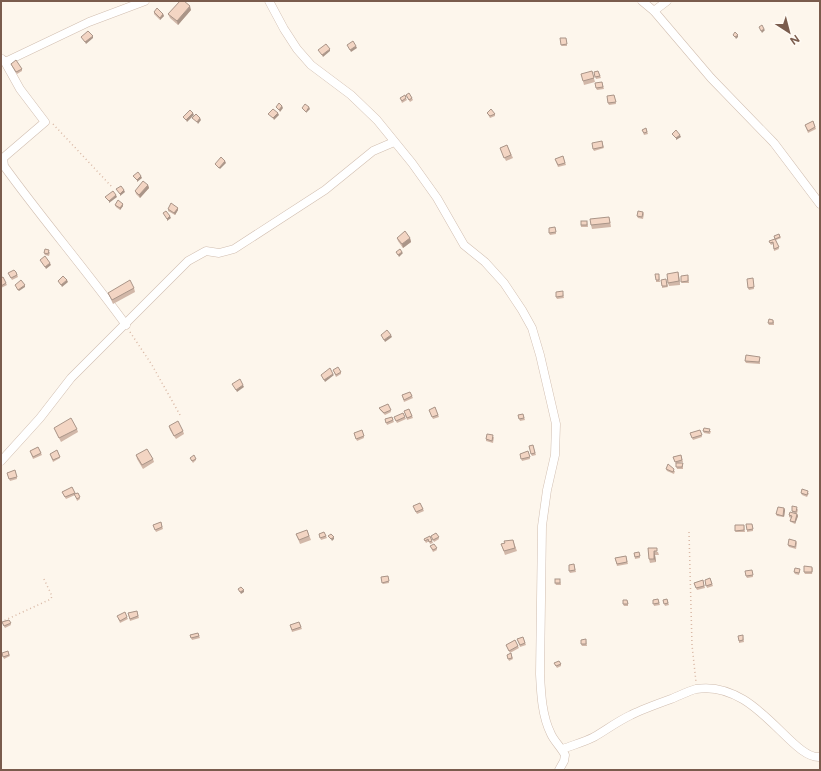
<svg xmlns="http://www.w3.org/2000/svg" width="821" height="771" viewBox="0 0 821 771" font-family="Figtree,sans-serif">
<rect width="100%" height="100%" fill="#fdf6ec"/>
<g fill="none" stroke-linecap="round" stroke-linejoin="round">
<g stroke="#d1beb0" stroke-width="9">
<g id="street">
<path d="M 269,1 L 284,29 L 297,49 L 311,65 L 351,95 L 377,120 L 412,163 L 437,198 L 464,245 L 485,262 L 504,283 L 522,310 L 532,328 L 540,355 L 556,424 L 555,455 L 547,490 L 542,526 L 540,674 C 541,694 542,716 551,734 C 554,741 561,747 565,755 L 564,761 L 559,770"/>
<path d="M 642,1 L 654,11 L 711,78 L 774,143 L 820,204"/>
<path d="M 654,11 L 667,1"/>
<path d="M 2,59 L 5,62 L 89,22 L 145,1"/>
<path d="M 5,62 L 20,89 L 45,122 L 3,158 L 4,166 C 43,220 87,271 126,325"/>
<path d="M 1,461 L 40,418 L 71,378 L 188,261 L 206,251 L 219,253 L 234,249 L 325,190 L 373,151 L 394,142"/>
<path d="M 563,749 C 573,745 584,742 594,737 C 606,730 618,721 631,715 C 643,709 657,704 671,699 C 679,696 688,691 696,689 C 756,679 791,760 820,757"/>
</g>
</g>
<g stroke="#d9b8a5" stroke-width="1.5" stroke-dasharray="1 3" stroke-linecap="butt">
<path d="M 53,124 L 112,187"/>
<path d="M 130,332 L 152,365 L 180,415"/>
<path d="M 689,532 L 692,645 L 696,682"/>
<path d="M 1,622 L 51,599 L 52,596 L 43,577"/>
</g>
<use href="#street" stroke="#fff" stroke-width="8"/>
</g>
<g fill="#d1b7a8">
<path d="M 191,10 L 178,25 L 170,18 L 168,14 Z"/>
<path d="M 154,12 L 163,14 L 164,16 L 160,20 L 154,14 Z"/>
<path d="M 566,38 L 567,46 L 562,46 L 561,45 Z"/>
<path d="M 11,64 L 22,69 L 22,71 L 17,74 Z"/>
<path d="M 598,71 L 601,78 L 596,79 L 594,72 Z"/>
<path d="M 593,75 L 595,82 L 584,85 L 583,81 Z"/>
<path d="M 602,82 L 604,89 L 597,90 L 596,88 Z"/>
<path d="M 406,95 L 412,98 L 413,100 L 410,102 Z"/>
<path d="M 614,95 L 616,104 L 609,105 L 608,103 Z"/>
<path d="M 400,98 L 406,98 L 407,100 L 402,103 Z"/>
<path d="M 487,113 L 495,114 L 495,116 L 490,118 Z"/>
<path d="M 813,121 L 816,129 L 808,133 L 805,125 Z"/>
<path d="M 646,128 L 648,134 L 644,135 L 642,130 Z"/>
<path d="M 602,141 L 604,148 L 594,151 L 593,149 Z"/>
<path d="M 507,145 L 513,158 L 506,161 L 500,148 Z"/>
<path d="M 563,156 L 566,165 L 558,167 L 555,159 Z"/>
<path d="M 148,185 L 149,188 L 140,198 L 136,194 L 135,191 Z"/>
<path d="M 115,205 L 123,206 L 120,210 L 116,207 Z"/>
<path d="M 178,208 L 178,210 L 175,215 L 168,211 L 168,209 Z"/>
<path d="M 643,212 L 644,214 L 643,219 L 638,218 L 637,216 Z"/>
<path d="M 609,217 L 610,221 L 611,227 L 592,229 L 591,225 Z"/>
<path d="M 587,221 L 588,227 L 581,227 L 581,225 Z"/>
<path d="M 555,227 L 556,234 L 550,235 L 549,233 Z"/>
<path d="M 779,234 L 781,238 L 776,240 L 779,249 L 774,251 L 773,244 L 771,245 L 769,241 L 775,239 Z"/>
<path d="M 397,238 L 410,238 L 411,242 L 403,248 L 398,241 Z"/>
<path d="M 50,252 L 49,256 L 45,255 L 44,253 Z"/>
<path d="M 678,272 L 679,276 L 680,285 L 669,286 L 668,283 Z"/>
<path d="M 8,273 L 17,274 L 18,277 L 12,280 Z"/>
<path d="M 659,275 L 660,282 L 656,282 L 656,280 Z"/>
<path d="M 688,275 L 689,283 L 682,283 L 681,282 Z"/>
<path d="M 1,278 L 6,283 L 7,285 L 1,288 Z"/>
<path d="M 753,280 L 754,289 L 749,290 L 748,288 Z"/>
<path d="M 667,281 L 668,287 L 662,288 L 662,286 Z"/>
<path d="M 134,288 L 135,292 L 113,304 L 108,293 Z"/>
<path d="M 563,293 L 564,298 L 557,299 L 556,297 Z"/>
<path d="M 773,320 L 774,322 L 774,325 L 769,325 L 768,323 Z"/>
<path d="M 760,357 L 760,364 L 746,363 L 745,361 Z"/>
<path d="M 333,370 L 341,372 L 341,374 L 336,377 Z"/>
<path d="M 410,392 L 413,398 L 404,402 L 402,395 Z"/>
<path d="M 388,404 L 391,412 L 385,415 L 380,410 L 379,408 Z"/>
<path d="M 435,407 L 439,417 L 433,419 L 429,410 Z"/>
<path d="M 409,409 L 413,418 L 407,420 L 404,411 Z"/>
<path d="M 403,413 L 406,419 L 397,423 L 395,419 Z"/>
<path d="M 523,414 L 525,420 L 520,421 L 518,415 Z"/>
<path d="M 392,417 L 394,422 L 387,425 L 385,419 Z"/>
<path d="M 169,426 L 183,431 L 184,434 L 176,439 L 170,430 Z"/>
<path d="M 54,428 L 77,429 L 78,432 L 61,442 Z"/>
<path d="M 362,430 L 364,438 L 357,441 L 354,433 Z"/>
<path d="M 700,430 L 702,437 L 693,440 L 690,433 Z"/>
<path d="M 703,431 L 711,431 L 710,434 L 704,433 Z"/>
<path d="M 494,437 L 493,443 L 486,441 L 486,439 Z"/>
<path d="M 533,445 L 536,455 L 532,456 L 531,454 Z"/>
<path d="M 38,447 L 42,455 L 33,459 L 30,451 Z"/>
<path d="M 57,450 L 60,458 L 53,462 L 50,454 Z"/>
<path d="M 528,451 L 530,459 L 522,461 L 520,454 Z"/>
<path d="M 136,455 L 153,459 L 154,462 L 143,469 L 137,459 Z"/>
<path d="M 681,455 L 683,462 L 678,463 L 683,463 L 683,469 L 677,469 L 676,464 L 673,457 Z"/>
<path d="M 190,458 L 196,459 L 196,460 L 193,463 Z"/>
<path d="M 666,469 L 675,471 L 674,474 L 667,471 Z"/>
<path d="M 15,470 L 17,479 L 10,481 L 7,473 Z"/>
<path d="M 72,487 L 75,494 L 78,493 L 80,499 L 77,501 L 75,495 L 66,499 L 62,492 Z"/>
<path d="M 801,493 L 809,493 L 807,497 L 802,495 Z"/>
<path d="M 420,503 L 424,511 L 417,514 L 413,506 Z"/>
<path d="M 784,508 L 785,510 L 784,517 L 777,516 L 776,514 Z"/>
<path d="M 798,509 L 797,514 L 792,512 L 792,511 Z"/>
<path d="M 797,514 L 798,516 L 795,524 L 791,522 L 790,521 L 791,518 L 789,517 L 789,515 Z"/>
<path d="M 161,522 L 163,529 L 156,532 L 153,525 Z"/>
<path d="M 744,525 L 745,532 L 736,532 L 735,531 Z"/>
<path d="M 753,525 L 753,531 L 747,532 L 747,530 Z"/>
<path d="M 307,530 L 311,540 L 300,544 L 296,534 Z"/>
<path d="M 324,532 L 327,538 L 321,540 L 319,534 Z"/>
<path d="M 436,533 L 439,539 L 434,542 L 431,536 Z"/>
<path d="M 430,536 L 433,543 L 430,544 L 429,541 L 426,543 L 424,539 Z"/>
<path d="M 513,540 L 517,551 L 505,555 L 501,544 Z"/>
<path d="M 796,541 L 797,543 L 796,549 L 789,547 L 788,545 Z"/>
<path d="M 434,544 L 437,550 L 433,552 L 430,546 Z"/>
<path d="M 648,548 L 658,552 L 659,555 L 655,555 L 656,562 L 650,563 L 649,559 Z"/>
<path d="M 639,552 L 640,558 L 635,559 L 634,553 Z"/>
<path d="M 626,556 L 628,564 L 617,566 L 615,558 Z"/>
<path d="M 574,564 L 576,572 L 570,573 L 569,571 Z"/>
<path d="M 813,568 L 812,574 L 805,574 L 804,572 Z"/>
<path d="M 800,569 L 800,571 L 799,575 L 795,574 L 794,572 Z"/>
<path d="M 752,571 L 753,577 L 747,578 L 746,576 Z"/>
<path d="M 388,576 L 389,583 L 383,584 L 381,577 Z"/>
<path d="M 710,578 L 713,586 L 707,588 L 705,580 Z"/>
<path d="M 703,580 L 705,588 L 697,590 L 694,583 Z"/>
<path d="M 560,581 L 561,585 L 556,585 L 555,583 Z"/>
<path d="M 658,599 L 660,605 L 654,606 L 653,600 Z"/>
<path d="M 667,599 L 669,605 L 665,606 L 663,600 Z"/>
<path d="M 628,602 L 628,606 L 624,606 L 623,604 Z"/>
<path d="M 137,611 L 139,618 L 130,621 L 128,613 Z"/>
<path d="M 127,617 L 128,619 L 120,623 L 118,618 Z"/>
<path d="M 9,620 L 11,625 L 5,628 L 2,622 Z"/>
<path d="M 299,622 L 302,629 L 292,632 L 290,625 Z"/>
<path d="M 198,633 L 200,638 L 192,640 L 190,635 Z"/>
<path d="M 743,635 L 744,642 L 739,643 L 739,641 Z"/>
<path d="M 523,637 L 526,645 L 520,647 L 517,639 Z"/>
<path d="M 586,639 L 587,646 L 582,646 L 581,644 Z"/>
<path d="M 515,640 L 519,648 L 510,653 L 506,645 Z"/>
<path d="M 8,651 L 10,656 L 4,659 L 2,653 Z"/>
<path d="M 511,653 L 513,659 L 509,661 L 507,655 Z"/>
<path d="M 554,663 L 561,664 L 561,666 L 557,668 Z"/>
</g>
<g fill="#aa9588">
<path d="M 190,6 L 191,10 L 178,25 L 177,21 Z"/>
<path d="M 163,14 L 164,16 L 160,20 L 160,18 Z"/>
<path d="M 764,29 L 765,30 L 762,33 L 761,31 Z"/>
<path d="M 738,35 L 738,37 L 736,39 L 735,37 Z"/>
<path d="M 93,36 L 93,38 L 86,44 L 85,42 Z"/>
<path d="M 356,46 L 357,48 L 351,52 L 350,50 Z"/>
<path d="M 330,49 L 330,51 L 323,57 L 322,55 Z"/>
<path d="M 282,106 L 283,108 L 280,112 L 279,110 Z"/>
<path d="M 309,107 L 310,109 L 306,113 L 306,112 Z"/>
<path d="M 193,113 L 194,115 L 187,122 L 186,120 Z"/>
<path d="M 278,113 L 279,115 L 274,120 L 273,118 Z"/>
<path d="M 200,118 L 201,120 L 198,124 L 197,122 Z"/>
<path d="M 680,135 L 681,137 L 676,140 L 676,138 Z"/>
<path d="M 225,161 L 226,163 L 220,169 L 219,168 Z"/>
<path d="M 141,176 L 142,178 L 137,182 L 137,180 Z"/>
<path d="M 148,185 L 149,188 L 140,198 L 139,195 Z"/>
<path d="M 124,190 L 125,192 L 120,196 L 120,194 Z"/>
<path d="M 116,195 L 117,197 L 109,203 L 109,201 Z"/>
<path d="M 123,204 L 123,206 L 120,210 L 120,208 Z"/>
<path d="M 178,208 L 178,210 L 175,215 L 174,213 Z"/>
<path d="M 170,216 L 171,218 L 167,221 L 167,219 Z"/>
<path d="M 410,238 L 411,242 L 403,248 L 402,244 Z"/>
<path d="M 402,252 L 403,253 L 399,257 L 398,255 Z"/>
<path d="M 50,263 L 51,265 L 46,269 L 45,267 Z"/>
<path d="M 678,272 L 679,276 L 680,285 L 679,281 Z"/>
<path d="M 67,280 L 68,282 L 62,287 L 61,285 Z"/>
<path d="M 25,285 L 25,287 L 19,291 L 18,290 Z"/>
<path d="M 391,335 L 392,337 L 385,342 L 384,340 Z"/>
<path d="M 333,374 L 334,375 L 325,382 L 324,380 Z"/>
<path d="M 243,385 L 244,387 L 237,392 L 236,390 Z"/>
<path d="M 784,508 L 785,510 L 784,517 L 783,516 Z"/>
<path d="M 797,514 L 798,516 L 795,524 L 795,522 Z"/>
<path d="M 334,537 L 334,539 L 332,541 L 331,539 Z"/>
<path d="M 654,551 L 655,555 L 656,562 L 654,559 Z"/>
<path d="M 244,590 L 244,592 L 241,594 L 240,592 Z"/>
</g>
<g fill="#f3d5c3" stroke="#aa9588">
<path d="M 180,1 L 184,1 L 190,6 L 177,21 L 168,14 Z"/>
<path d="M 157,8 L 163,14 L 160,18 L 154,12 Z"/>
<path d="M 762,25 L 764,29 L 761,31 L 759,27 Z"/>
<path d="M 88,31 L 93,36 L 85,42 L 81,37 Z"/>
<path d="M 735,32 L 738,35 L 735,37 L 733,35 Z"/>
<path d="M 560,38 L 566,38 L 567,44 L 561,45 Z"/>
<path d="M 353,41 L 356,46 L 350,50 L 347,45 Z"/>
<path d="M 326,44 L 330,49 L 322,55 L 318,50 Z"/>
<path d="M 16,60 L 22,69 L 16,72 L 11,64 Z"/>
<path d="M 592,71 L 594,78 L 583,81 L 581,74 Z"/>
<path d="M 598,71 L 600,76 L 595,77 L 594,72 Z"/>
<path d="M 602,82 L 603,87 L 596,88 L 595,83 Z"/>
<path d="M 409,93 L 412,98 L 409,100 L 406,95 Z"/>
<path d="M 405,95 L 406,98 L 402,101 L 400,98 Z"/>
<path d="M 614,95 L 616,102 L 608,103 L 607,96 Z"/>
<path d="M 279,103 L 282,106 L 279,110 L 276,107 Z"/>
<path d="M 305,104 L 309,107 L 306,112 L 302,108 Z"/>
<path d="M 273,109 L 278,113 L 273,118 L 268,114 Z"/>
<path d="M 491,109 L 495,114 L 490,116 L 487,113 Z"/>
<path d="M 190,110 L 193,113 L 186,120 L 183,117 Z"/>
<path d="M 196,114 L 200,118 L 197,122 L 192,118 Z"/>
<path d="M 813,121 L 815,127 L 808,131 L 805,125 Z"/>
<path d="M 646,128 L 647,132 L 644,133 L 642,130 Z"/>
<path d="M 676,130 L 680,135 L 676,138 L 672,134 Z"/>
<path d="M 602,141 L 603,147 L 593,149 L 592,143 Z"/>
<path d="M 507,145 L 511,155 L 504,158 L 500,148 Z"/>
<path d="M 563,156 L 565,163 L 558,165 L 555,159 Z"/>
<path d="M 221,157 L 225,161 L 219,168 L 215,164 Z"/>
<path d="M 138,172 L 141,176 L 137,180 L 133,176 Z"/>
<path d="M 143,181 L 148,185 L 139,195 L 135,191 Z"/>
<path d="M 121,186 L 124,190 L 120,194 L 116,189 Z"/>
<path d="M 113,191 L 116,195 L 109,201 L 105,197 Z"/>
<path d="M 118,200 L 123,204 L 120,208 L 115,205 Z"/>
<path d="M 171,203 L 178,208 L 174,213 L 168,209 Z"/>
<path d="M 166,211 L 170,216 L 167,219 L 163,213 Z"/>
<path d="M 638,211 L 643,212 L 642,217 L 637,216 Z"/>
<path d="M 609,217 L 610,223 L 591,225 L 590,219 Z"/>
<rect x="581" y="221" width="6" height="4"/>
<path d="M 555,227 L 556,232 L 549,233 L 549,228 Z"/>
<path d="M 405,231 L 410,238 L 402,244 L 397,238 Z"/>
<path d="M 779,234 L 780,237 L 775,239 L 779,247 L 774,249 L 773,242 L 770,243 L 769,241 L 775,239 L 774,236 Z"/>
<path d="M 45,249 L 49,250 L 48,254 L 44,253 Z"/>
<path d="M 400,249 L 402,252 L 398,255 L 396,252 Z"/>
<path d="M 45,256 L 50,263 L 45,267 L 40,260 Z"/>
<path d="M 14,270 L 16,272 L 17,275 L 11,278 L 8,273 Z"/>
<path d="M 678,272 L 679,281 L 668,283 L 667,274 Z"/>
<path d="M 655,274 L 659,274 L 659,280 L 656,280 Z"/>
<path d="M 688,275 L 688,281 L 681,282 L 681,276 Z"/>
<path d="M 63,276 L 67,280 L 61,285 L 58,281 Z"/>
<path d="M 3,277 L 6,283 L 1,286 L 1,278 Z"/>
<path d="M 753,278 L 754,287 L 748,288 L 747,279 Z"/>
<path d="M 666,279 L 667,286 L 662,286 L 661,280 Z"/>
<path d="M 21,280 L 25,285 L 18,290 L 15,285 Z"/>
<path d="M 130,280 L 134,288 L 112,300 L 108,293 Z"/>
<path d="M 563,291 L 563,296 L 556,297 L 556,292 Z"/>
<path d="M 769,319 L 773,320 L 773,323 L 768,323 Z"/>
<path d="M 387,330 L 391,335 L 384,340 L 381,335 Z"/>
<path d="M 746,355 L 760,357 L 759,362 L 745,361 Z"/>
<path d="M 338,367 L 341,372 L 336,375 L 333,370 Z"/>
<path d="M 330,368 L 333,374 L 324,380 L 321,375 Z"/>
<path d="M 240,379 L 243,385 L 236,390 L 232,384 Z"/>
<path d="M 410,392 L 412,396 L 404,400 L 402,395 Z"/>
<path d="M 388,404 L 391,410 L 384,413 L 379,408 Z"/>
<path d="M 435,407 L 438,415 L 432,417 L 429,410 Z"/>
<path d="M 409,409 L 412,416 L 407,418 L 404,411 Z"/>
<path d="M 403,413 L 405,417 L 396,421 L 394,417 Z"/>
<path d="M 523,414 L 524,418 L 519,419 L 518,415 Z"/>
<path d="M 392,417 L 393,420 L 386,423 L 385,419 Z"/>
<path d="M 71,418 L 77,429 L 59,438 L 54,428 Z"/>
<path d="M 178,421 L 183,431 L 174,436 L 169,426 Z"/>
<path d="M 704,428 L 710,429 L 709,432 L 703,431 Z"/>
<path d="M 362,430 L 364,436 L 356,439 L 354,433 Z"/>
<path d="M 700,430 L 702,435 L 692,438 L 690,433 Z"/>
<path d="M 487,434 L 493,435 L 492,441 L 486,439 Z"/>
<path d="M 533,445 L 535,453 L 531,454 L 529,446 Z"/>
<path d="M 38,447 L 41,453 L 33,457 L 30,451 Z"/>
<path d="M 147,449 L 153,459 L 142,465 L 136,455 Z"/>
<path d="M 57,450 L 60,457 L 53,460 L 50,454 Z"/>
<path d="M 528,451 L 530,457 L 521,459 L 520,454 Z"/>
<path d="M 194,455 L 196,459 L 192,461 L 190,458 Z"/>
<path d="M 681,455 L 682,460 L 675,462 L 673,457 Z"/>
<path d="M 676,463 L 683,463 L 682,467 L 676,467 Z"/>
<path d="M 668,464 L 674,469 L 673,472 L 666,469 Z"/>
<path d="M 15,470 L 17,477 L 9,479 L 7,473 Z"/>
<path d="M 72,487 L 75,493 L 65,497 L 62,492 Z"/>
<path d="M 802,489 L 808,491 L 807,495 L 801,493 Z"/>
<path d="M 78,493 L 80,497 L 77,499 L 74,494 Z"/>
<path d="M 420,503 L 423,509 L 416,512 L 413,506 Z"/>
<path d="M 792,506 L 797,507 L 796,512 L 792,511 Z"/>
<path d="M 778,507 L 784,508 L 783,516 L 776,514 Z"/>
<path d="M 790,512 L 797,514 L 795,522 L 790,521 L 792,516 L 789,515 Z"/>
<path d="M 161,522 L 162,527 L 155,530 L 153,525 Z"/>
<path d="M 746,524 L 752,524 L 753,529 L 747,530 Z"/>
<path d="M 735,525 L 744,525 L 744,530 L 735,531 Z"/>
<path d="M 307,530 L 309,536 L 299,540 L 296,534 Z"/>
<path d="M 324,532 L 326,536 L 320,538 L 319,534 Z"/>
<path d="M 436,533 L 439,537 L 433,540 L 431,536 Z"/>
<path d="M 331,534 L 334,537 L 331,539 L 328,536 Z"/>
<path d="M 430,536 L 432,541 L 429,542 L 428,539 L 425,541 L 424,539 Z"/>
<path d="M 789,539 L 796,541 L 795,547 L 788,545 Z"/>
<path d="M 513,540 L 515,548 L 504,551 L 501,544 L 505,543 L 504,541 Z"/>
<path d="M 434,544 L 437,548 L 433,550 L 430,546 Z"/>
<path d="M 648,548 L 657,548 L 657,551 L 654,551 L 654,559 L 649,559 Z"/>
<path d="M 639,552 L 640,556 L 635,557 L 634,553 Z"/>
<path d="M 626,556 L 627,562 L 617,564 L 615,558 Z"/>
<path d="M 574,564 L 575,570 L 569,571 L 569,565 Z"/>
<path d="M 804,566 L 812,567 L 812,572 L 804,572 Z"/>
<path d="M 795,568 L 800,569 L 799,573 L 794,572 Z"/>
<path d="M 752,570 L 753,575 L 746,576 L 745,571 Z"/>
<path d="M 388,576 L 389,581 L 382,583 L 381,577 Z"/>
<path d="M 710,578 L 712,584 L 706,586 L 705,580 Z"/>
<rect x="555" y="579" width="5" height="4"/>
<path d="M 703,580 L 704,586 L 696,588 L 694,583 Z"/>
<path d="M 241,587 L 244,590 L 240,592 L 238,589 Z"/>
<path d="M 658,599 L 659,603 L 653,604 L 653,600 Z"/>
<path d="M 667,599 L 668,603 L 664,604 L 663,600 Z"/>
<path d="M 623,600 L 627,600 L 628,604 L 623,604 Z"/>
<path d="M 137,611 L 138,616 L 130,619 L 128,613 Z"/>
<path d="M 125,612 L 127,617 L 120,621 L 117,616 Z"/>
<path d="M 9,620 L 11,623 L 4,626 L 2,622 Z"/>
<path d="M 299,622 L 301,627 L 292,630 L 290,625 Z"/>
<path d="M 198,633 L 199,636 L 191,638 L 190,635 Z"/>
<path d="M 743,635 L 743,640 L 739,641 L 738,636 Z"/>
<path d="M 523,637 L 525,643 L 520,645 L 517,639 Z"/>
<path d="M 586,639 L 586,644 L 581,644 L 581,640 Z"/>
<path d="M 515,640 L 518,646 L 509,651 L 506,645 Z"/>
<path d="M 8,651 L 9,655 L 3,657 L 2,653 Z"/>
<path d="M 511,653 L 512,658 L 508,659 L 507,655 Z"/>
<path d="M 559,661 L 561,664 L 556,666 L 554,663 Z"/>
</g>
<rect width="821" height="771" fill="none" stroke="#7a5c4d" stroke-width="4"/>
<g transform="translate(789 32) rotate(144)" stroke="#fffaf3" stroke-width="3" paint-order="stroke">
<path d="M0-3L7 15L0 10L-7 15Z" fill="#7a5c4d"/>
<text y="-6" font-size="11" font-weight="bold" text-anchor="middle" fill="#7a5c4d">N</text>
</g>
</svg>
